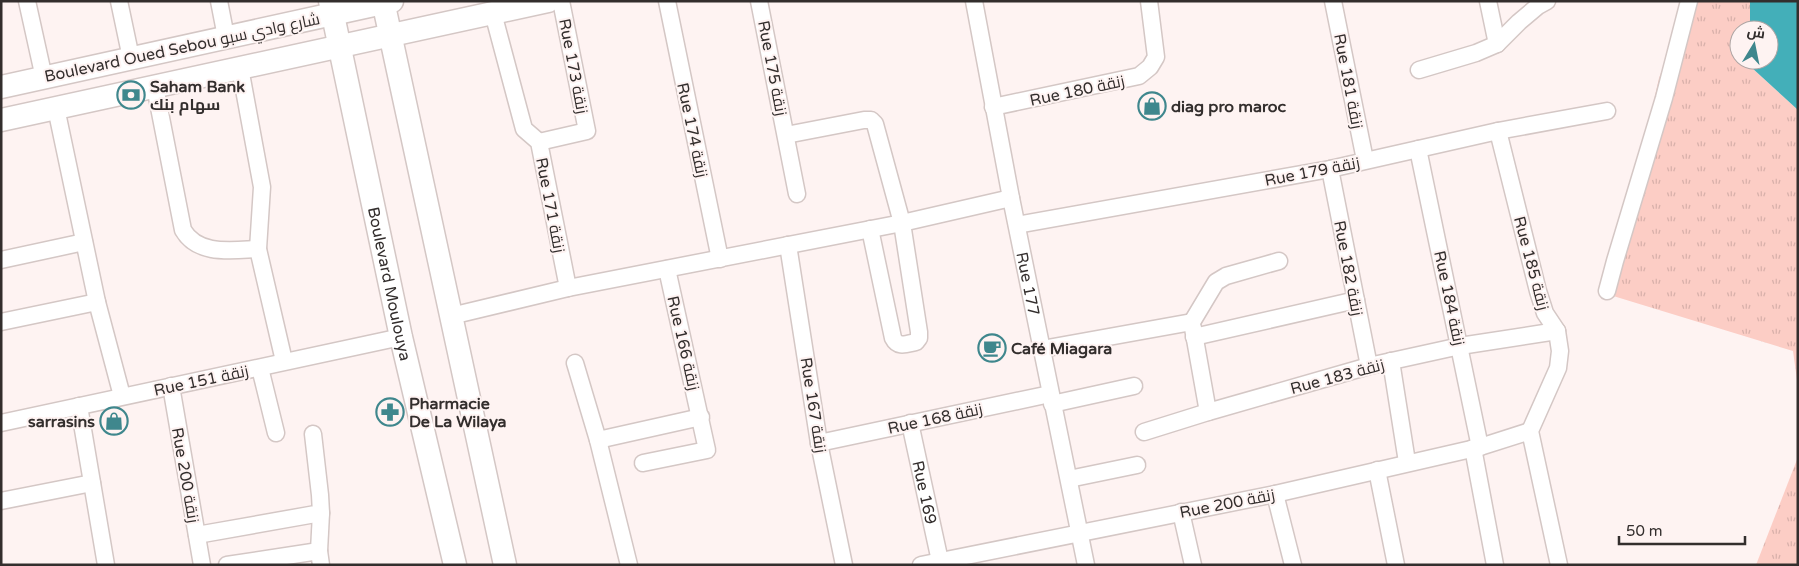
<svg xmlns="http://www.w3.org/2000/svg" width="1799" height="566" viewBox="0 0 1799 566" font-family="'Varela Round',Cairo,sans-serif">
<defs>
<pattern id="park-tufts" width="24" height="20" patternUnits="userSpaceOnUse" patternTransform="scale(1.25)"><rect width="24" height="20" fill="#fccdc5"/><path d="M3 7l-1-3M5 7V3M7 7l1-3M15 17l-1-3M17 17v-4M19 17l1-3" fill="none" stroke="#d8b0aa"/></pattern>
</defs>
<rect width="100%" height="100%" fill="#fef3f2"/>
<g fill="url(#park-tufts)">
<path d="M 1689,1 L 1750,1 L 1750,30 L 1739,30 L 1739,60 L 1751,60 L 1751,67 L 1798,110 L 1798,387 L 1793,351 L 1610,295 L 1659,78 Z"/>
<path d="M 1798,457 L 1798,565 L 1756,565 Z"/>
</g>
<path fill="#43afb9" d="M 1750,1 L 1798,1 L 1798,110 L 1751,67 L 1751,60 L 1769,60 L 1769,30 L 1750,30 Z"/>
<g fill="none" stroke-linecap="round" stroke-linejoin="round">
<g stroke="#d4c7c5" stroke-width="19">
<g id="street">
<path d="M 27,1 L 44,78"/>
<path d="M 119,1 L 131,58"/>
<path d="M 219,1 L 226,37"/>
<path d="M 667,1 L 720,259"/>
<path d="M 759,1 L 797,194"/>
<path id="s1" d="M 974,1 L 1011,198 L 1086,565"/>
<path d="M 1333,1 L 1365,160"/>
<path d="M 1488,1 L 1497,44"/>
<path d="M 493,13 L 524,129 L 539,142 L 568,288"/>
<path d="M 240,68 L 262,187 L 258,249 L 284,361"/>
<path d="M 1419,70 L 1476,53 L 1497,44 L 1519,22 L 1538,6 L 1547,1"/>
<path d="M 155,87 L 183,230 C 198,256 232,250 258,249"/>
<path d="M 993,107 L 1139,76 L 1150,67 L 1156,57 L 1149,1"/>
<path d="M 56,108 L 97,302 L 122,396"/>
<path d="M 1498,131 L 1538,291 L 1545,313 L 1557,331 L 1560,351 L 1558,368 L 1530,431 L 1559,565"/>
<path d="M 786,135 L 864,120 L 871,120 L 875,124 L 902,223 L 919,332 L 919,338 L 916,342 C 906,344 898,348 893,338 L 870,229"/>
<path d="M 539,142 L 587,131 L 561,1"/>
<path d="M 1418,149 L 1480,447"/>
<path d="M 1330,169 L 1369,366"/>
<path d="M 1017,225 L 1330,169 L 1498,131 L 1607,111"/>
<path d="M 788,245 L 819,443 L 844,565"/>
<path d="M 1,260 L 84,242"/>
<path d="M 1607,291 L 1615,261 L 1664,98 L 1689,1"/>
<path d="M 451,316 L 568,288 L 902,223 L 1011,198"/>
<path d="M 1,322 L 97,302"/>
<path d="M 1192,322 L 1216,282 L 1226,276 L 1279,261"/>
<path d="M 1193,328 L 1208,412"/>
<path d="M 1194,337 L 1356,300"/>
<path d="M 1042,349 L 1192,322"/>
<path d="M 1391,361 L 1407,462"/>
<path d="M 575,363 L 598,440 L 629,565"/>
<path d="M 260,368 L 276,433"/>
<path d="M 171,386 L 202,565"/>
<path d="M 1052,404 L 1134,386"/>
<path d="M 79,406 L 106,565"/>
<path d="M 1,423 L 401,337"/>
<path id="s2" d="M 910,423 L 940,561"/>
<path d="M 1144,432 L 1208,412 L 1369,366 L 1460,346 L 1557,331"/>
<path d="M 598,440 L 701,417"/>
<path d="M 819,443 L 1050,394"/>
<path d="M 1473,448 L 1495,565"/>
<path d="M 643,463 L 707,450 L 667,269"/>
<path d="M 1377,470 L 1396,565"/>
<path d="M 1069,479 L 1137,465"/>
<path d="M 1275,494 L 1293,565"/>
<path d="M 1,501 L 92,483"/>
<path d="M 1181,512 L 1193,565"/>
<path d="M 197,535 L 321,513 L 320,495 L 313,434"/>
<path d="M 319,551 L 321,513"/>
<path d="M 227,565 L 319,551 L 321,565"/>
<path d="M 921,565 L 1275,494 L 1480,447 L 1530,431"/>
</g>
</g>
<g stroke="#d4c7c5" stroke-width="25">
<g id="secondary">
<path id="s3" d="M 330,1 L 401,337 L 455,565"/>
<path d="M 383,1 L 505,565"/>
<path d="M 1,87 L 392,1"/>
<path d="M 1,120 L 548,1"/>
</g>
</g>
<use href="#street" stroke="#fff" stroke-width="16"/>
<use href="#secondary" stroke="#fff" stroke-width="22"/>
</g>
<defs>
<g id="bank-ring" transform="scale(1.4375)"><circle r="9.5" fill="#fef3f2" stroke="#3f878d" stroke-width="1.5"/><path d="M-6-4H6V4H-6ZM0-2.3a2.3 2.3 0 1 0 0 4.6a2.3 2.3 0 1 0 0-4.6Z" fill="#3f878d"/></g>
<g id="shop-ring" transform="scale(1.4375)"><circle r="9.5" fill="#fef3f2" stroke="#3f878d" stroke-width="1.5"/><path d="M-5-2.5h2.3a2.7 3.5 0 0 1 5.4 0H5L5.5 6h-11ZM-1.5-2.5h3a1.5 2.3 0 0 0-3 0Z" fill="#3f878d"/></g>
<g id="cafe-ring" transform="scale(1.4375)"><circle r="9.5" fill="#fef3f2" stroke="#3f878d" stroke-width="1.5"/><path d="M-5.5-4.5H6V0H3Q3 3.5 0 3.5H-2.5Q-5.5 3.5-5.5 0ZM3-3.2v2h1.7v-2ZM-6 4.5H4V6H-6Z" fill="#3f878d"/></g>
<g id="pharmacy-ring" transform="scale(1.4375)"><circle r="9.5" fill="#fef3f2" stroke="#3f878d" stroke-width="1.5"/><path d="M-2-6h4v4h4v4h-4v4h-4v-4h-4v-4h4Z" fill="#3f878d"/></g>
</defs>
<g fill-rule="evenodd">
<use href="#bank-ring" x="131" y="95"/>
<use href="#shop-ring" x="1152" y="106"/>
<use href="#cafe-ring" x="992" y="348"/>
<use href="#pharmacy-ring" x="390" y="412"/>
<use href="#shop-ring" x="114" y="421"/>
</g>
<g text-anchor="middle" stroke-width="4" stroke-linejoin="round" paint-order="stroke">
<g font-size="16" fill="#332e2d" stroke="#fef3f2">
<text transform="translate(182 47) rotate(-12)" y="6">Boulevard Oued Sebou شارع وادي سبو</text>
<text transform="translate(574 66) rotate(79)" y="6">Rue 173 زنقة</text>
<text transform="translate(773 68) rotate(79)" y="6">Rue 175 زنقة</text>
<text transform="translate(1349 81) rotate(79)" y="6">Rue 181 زنقة</text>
<text transform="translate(1077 90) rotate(-12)" y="6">Rue 180 زنقة</text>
<text transform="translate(693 130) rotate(78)" y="6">Rue 174 زنقة</text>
<text transform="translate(1312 171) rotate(-11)" y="6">Rue 179 زنقة</text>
<text transform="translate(551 205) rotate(79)" y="6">Rue 171 زنقة</text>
<text transform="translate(1532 263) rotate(75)" y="6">Rue 185 زنقة</text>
<text transform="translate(1349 268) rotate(79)" y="6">Rue 182 زنقة</text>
<text dy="6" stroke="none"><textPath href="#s3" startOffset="289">Boulevard Moulouya</textPath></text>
<text dy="6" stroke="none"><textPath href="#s1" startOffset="288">Rue 177</textPath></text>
<text transform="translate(1450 298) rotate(78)" y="6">Rue 184 زنقة</text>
<text transform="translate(684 343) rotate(77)" y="6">Rue 166 زنقة</text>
<text transform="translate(1337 376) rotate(-15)" y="6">Rue 183 زنقة</text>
<text transform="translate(201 380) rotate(-12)" y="6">Rue 151 زنقة</text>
<text transform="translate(814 405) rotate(81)" y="6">Rue 167 زنقة</text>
<text transform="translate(935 418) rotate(-12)" y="6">Rue 168 زنقة</text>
<text transform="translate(186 475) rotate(80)" y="6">Rue 200 زنقة</text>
<text dy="6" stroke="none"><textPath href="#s2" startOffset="71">Rue 169</textPath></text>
<text transform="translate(1227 503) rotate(-11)" y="6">Rue 200 زنقة</text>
</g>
<g font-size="16" font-weight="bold" fill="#332e2d" stroke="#fef3f2" text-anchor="start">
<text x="150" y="92">Saham Bank<tspan x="150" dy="18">سهام بنك</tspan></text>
<text x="1171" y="112">diag pro maroc</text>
<text x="1011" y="354">Café Miagara</text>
<text x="409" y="409">Pharmacie<tspan x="409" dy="18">De La Wilaya</tspan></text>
<text x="95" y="427" text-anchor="end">sarrasins</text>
</g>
</g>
<rect width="1799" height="566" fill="none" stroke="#332e2d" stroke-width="5"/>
<g transform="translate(1754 45) rotate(10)"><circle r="24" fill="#fef3f2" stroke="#ada4a3"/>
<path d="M0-4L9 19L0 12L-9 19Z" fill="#3f878d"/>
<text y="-8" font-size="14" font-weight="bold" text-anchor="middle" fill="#332e2d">ش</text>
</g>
<path d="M1619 536v8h126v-8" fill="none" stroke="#332e2d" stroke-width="2.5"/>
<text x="1626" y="536" font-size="15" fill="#332e2d" stroke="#fef3f2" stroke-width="4" paint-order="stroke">50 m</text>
</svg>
